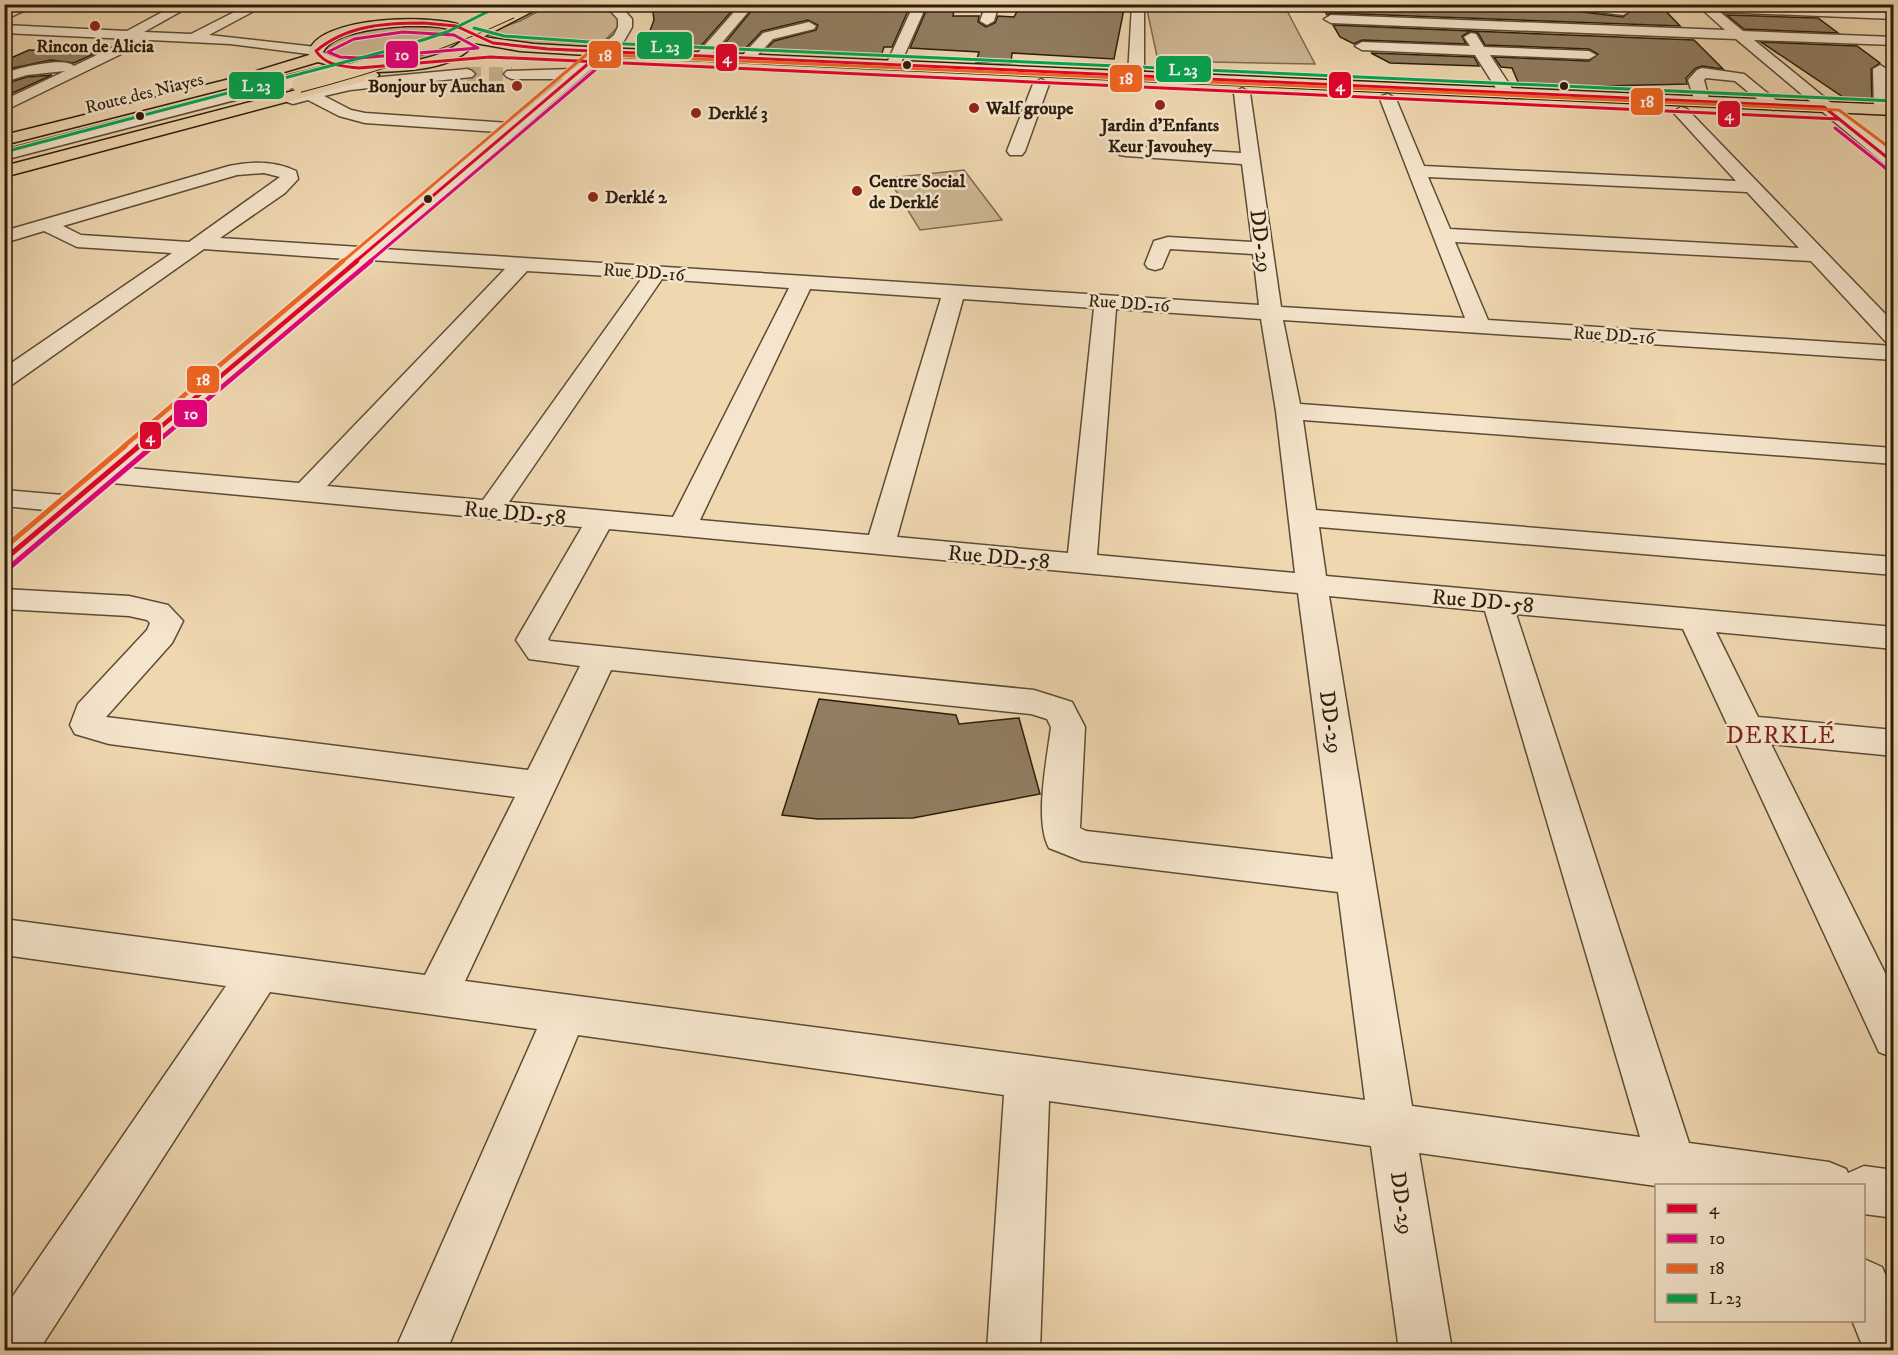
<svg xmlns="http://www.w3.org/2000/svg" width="1898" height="1355" viewBox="0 0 1898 1355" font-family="'IM FELL DW Pica',serif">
<rect width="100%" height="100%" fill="#efd7b0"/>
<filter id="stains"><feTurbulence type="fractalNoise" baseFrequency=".00333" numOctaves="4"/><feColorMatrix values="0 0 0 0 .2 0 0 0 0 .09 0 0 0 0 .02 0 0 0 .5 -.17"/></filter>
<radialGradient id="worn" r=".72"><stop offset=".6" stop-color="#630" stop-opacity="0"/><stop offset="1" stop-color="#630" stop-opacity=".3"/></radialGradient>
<g fill="#ceb794" stroke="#7c6a50" stroke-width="1.5">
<path d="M 550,5 C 574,5 598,1 619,11 L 620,25 L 598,47 C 573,46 508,48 490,35 L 492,31 L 520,21 Z"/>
<path d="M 1146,5 L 1284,5 L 1315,64 L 1158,61 Z"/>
<path d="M 427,25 L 451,29 L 463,37 C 449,64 369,68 342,62 C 336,60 330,56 325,53 C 329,27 406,26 427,25 Z"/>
<path d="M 964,170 L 1002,220 L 920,230 L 888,178 Z"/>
</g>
<g fill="#917e61" stroke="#2b1d0c" stroke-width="1.5">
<path d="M 652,4 L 738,4 L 699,48 L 659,46 L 669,37 L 648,36 L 654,20 Z"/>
<path d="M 757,4 L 911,4 L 892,47 L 884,47 L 881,56 L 764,51 L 774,41 L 816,30 L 818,25 L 808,20 L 762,31 L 744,50 L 720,49 Z"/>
<path d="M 929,4 L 955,4 L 953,16 L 979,16 L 978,22 L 986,27 L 995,23 L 998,16 L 1014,17 L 1021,4 L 1125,4 L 1114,59 L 1012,53 L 1011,63 L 976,62 L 979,52 L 910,48 Z"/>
<path d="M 1321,4 L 1558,4 L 1566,10 L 1623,17 L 1632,10 L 1620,4 L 1659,4 L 1680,26 L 1331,13 L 1327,15 Z"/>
<path d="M 1727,15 L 1818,18 L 1838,33 L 1744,29 Z"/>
<path d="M 1333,25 L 1471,31 L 1462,36 L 1466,44 L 1362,40 L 1354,44 L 1340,37 Z"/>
<path d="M 1471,31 L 1694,40 L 1723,69 L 1702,66 L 1696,68 L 1686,78 L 1687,84 L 1560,87 L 1519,84 L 1512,68 L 1501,67 L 1494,57 L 1589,61 L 1598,54 L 1589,49 L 1485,45 L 1478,33 Z"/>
<path d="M 1761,42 L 1857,46 L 1880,63 L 1871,69 L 1872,100 L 1846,99 Z"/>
<path d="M 29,50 L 96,53 L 74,63 L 51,60 L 4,70 L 4,61 Z"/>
<path d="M 1371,53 L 1474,57 L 1479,66 L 1390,63 Z"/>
<path d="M 52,75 L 4,97 L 4,84 L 27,77 Z"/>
<path d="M 819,699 L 956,715 L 959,724 L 1019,718 L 1040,794 L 913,818 L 818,819 L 782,815 Z"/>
</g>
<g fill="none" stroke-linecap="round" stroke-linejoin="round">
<path stroke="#c8b28f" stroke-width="14" stroke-dasharray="14 8" stroke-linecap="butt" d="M 467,74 L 512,74"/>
<g stroke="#5c4c35" stroke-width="3">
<g id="minor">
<path d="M 20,4 L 39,4 L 4,20 L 4,11 Z"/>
<path d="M 177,4 L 194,4 L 144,32 L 191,34 L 250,4 L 267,4 L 209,35 L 316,47 L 323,51 L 316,55 L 230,44 L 150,40 L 4,111 L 4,100 L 65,71 L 27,75 L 4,82 L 4,73 C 18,68 65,56 74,66 L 130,39 L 4,33 L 4,25 L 127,31 Z"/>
<path d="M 604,4 L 619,4 L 632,19 L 632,27 L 624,41 L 383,249 L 1259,305 L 1253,254 L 1170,249 L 1162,268 L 1155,270 L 1148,268 L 1145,264 L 1154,241 L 1168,237 L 1252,242 L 1242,164 L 1126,156 L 1120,155 L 1117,151 L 1120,147 L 1126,146 L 1241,153 L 1234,93 L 1242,88 L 1250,93 L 1281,307 L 1465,318 L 1380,99 L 1382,96 L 1388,94 L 1396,99 L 1424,166 L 1736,181 L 1673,112 L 1681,107 L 1687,109 L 1894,323 L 1894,344 L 1886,342 L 1811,261 L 1455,242 L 1488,320 L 1894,346 L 1894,360 L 1283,320 L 1300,404 L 1894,448 L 1894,464 L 1303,420 L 1316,510 L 1894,557 L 1894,575 L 1319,527 L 1326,576 L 1894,627 L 1894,649 L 1716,632 L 1758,717 L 1894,730 L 1894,756 L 1771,744 L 1894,991 L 1894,1058 L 1879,1052 L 1683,629 L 1516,614 L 1689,1143 L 1829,1162 L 1846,1169 L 1848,1173 L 1864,1166 L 1894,1170 L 1894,1218 L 1864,1214 L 1864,1186 L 1656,1186 L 1419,1153 L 1452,1350 L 1399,1350 L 1371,1146 L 1049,1101 L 1040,1350 L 987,1350 L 1004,1095 L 578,1035 L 447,1350 L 395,1350 L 537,1029 L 270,992 L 39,1350 L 4,1350 L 4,1309 L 226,986 L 4,955 L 4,919 L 425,975 L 515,797 L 109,744 L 75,734 L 70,725 L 78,704 L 147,630 L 150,623 L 147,620 L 129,616 L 4,609 L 4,589 L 129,596 L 168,605 L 183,621 L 172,643 L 106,717 L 528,770 L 580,666 L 529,659 L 516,640 L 582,527 L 112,483 L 14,567 L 4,569 L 4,544 L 45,510 L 4,506 L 4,490 L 63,495 L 346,259 L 204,249 L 13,384 L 4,386 L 4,368 L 172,253 L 77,247 L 44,231 L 4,243 L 4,231 L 229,166 C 252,161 275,161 296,171 L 298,179 L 285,193 L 220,238 L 360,247 L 498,132 L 365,123 L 339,116 L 308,100 L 293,104 L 287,102 L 285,99 L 287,96 L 350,80 L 467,69 L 472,71 L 475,74 L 472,77 L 350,90 L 324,96 L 351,110 L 365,113 L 509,123 L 562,79 L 512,79 L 507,77 L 504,74 L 507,71 L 573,69 L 614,35 L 618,27 L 618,19 ZM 264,173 L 280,177 L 189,242 L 81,235 L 63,226 L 237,175 ZM 1428,177 L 1747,192 L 1799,248 L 1450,229 ZM 370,260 L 505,269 L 299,483 L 129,468 ZM 527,271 L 642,278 L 483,500 L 327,486 ZM 662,279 L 789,288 L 673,517 L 509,502 ZM 810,289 L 941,298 L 869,535 L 700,520 ZM 963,299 L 1094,308 L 1068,553 L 897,537 ZM 1116,309 L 1261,319 L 1276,411 L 1295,573 L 1097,555 ZM 609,529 L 1298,593 L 1333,859 L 1086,831 L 1080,828 L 1085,727 L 1072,702 L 1034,690 L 550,641 L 548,639 ZM 1329,596 L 1485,611 L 1640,1137 L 1412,1106 ZM 611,670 L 1031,714 L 1047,719 L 1051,727 C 1047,760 1034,820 1049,848 L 1082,861 L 1338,892 L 1365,1100 L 465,981 Z"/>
<path d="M 741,4 L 755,4 L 707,60 L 697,60 L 695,57 L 697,54 Z"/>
<path d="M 914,4 L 927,4 L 900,65 L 898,68 L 888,68 L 886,65 Z"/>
<path d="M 986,4 L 999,4 L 994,21 L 987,25 L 980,21 Z"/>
<path d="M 1132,4 L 1144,4 L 1144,76 L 1136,81 L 1128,76 Z"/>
<path d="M 1560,4 C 1576,4 1618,1 1630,11 L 1623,15 L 1566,8 Z"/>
<path d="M 1696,4 L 1894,11 L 1894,19 L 1720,12 L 1743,31 L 1894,37 L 1894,45 L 1754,40 L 1894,154 L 1894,168 L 1888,167 L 1736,39 L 1331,23 L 1324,19 L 1331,15 L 1725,30 Z"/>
<path d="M 809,22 L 816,26 L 814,29 L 773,39 L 751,62 L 741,62 L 739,59 L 763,33 Z"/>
<path d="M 1471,33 L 1476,34 L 1484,47 L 1589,51 L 1596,55 L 1589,59 L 1490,55 L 1515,93 L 1507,98 L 1501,96 L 1475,55 L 1362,50 L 1355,46 L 1362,42 L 1470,46 L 1464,37 Z"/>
<path d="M 1880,65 L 1887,69 L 1890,109 L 1882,114 L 1874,109 L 1873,69 Z"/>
<path d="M 1702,68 L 1744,74 L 1782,105 L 1774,110 L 1768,108 L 1735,81 L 1706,78 L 1704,80 L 1710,102 L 1708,105 L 1696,105 L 1688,80 L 1697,70 Z"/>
<path d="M 288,77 L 296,82 L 293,85 L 4,160 L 4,150 Z"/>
<path d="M 1041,79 L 1049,84 L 1025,151 L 1022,155 L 1010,155 L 1007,151 L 1033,84 Z"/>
<path d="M 1864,1259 L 1882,1267 L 1894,1295 L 1894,1350 L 1864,1350 L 1852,1320 L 1864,1320 Z"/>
</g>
</g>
<g stroke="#2b1d0c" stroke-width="3">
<path id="major" d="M 530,4 L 547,4 L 483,37 L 534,44 L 603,48 L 1894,105 L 1894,115 L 603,56 L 520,51 L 475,43 C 455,70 407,71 376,72 L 379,75 L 376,78 L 4,177 L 4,166 L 366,72 L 347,70 L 318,62 L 244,84 L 4,145 L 4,135 L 234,78 L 309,55 C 309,15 449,11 474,31 ZM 405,26 C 424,26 449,24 465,37 C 442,67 354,71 323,52 C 334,31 383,28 405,26 Z"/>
</g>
<use href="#minor" fill="#f5e5cc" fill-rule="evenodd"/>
<use href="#major" fill="#efd7b0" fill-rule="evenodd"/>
<g stroke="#5c4c35" stroke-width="16" stroke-linecap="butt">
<path id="minor-bridge" d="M 288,82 L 337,70"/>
</g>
<g stroke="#2b1d0c" stroke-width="16" stroke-linecap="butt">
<path id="major-bridge" d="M 299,85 C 372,66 443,43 511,11"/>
</g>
<use href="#minor-bridge" stroke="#f5e5cc" stroke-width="14"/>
<use href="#major-bridge" stroke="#efd7b0" stroke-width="14"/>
<g stroke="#f5e5cc" stroke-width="5">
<g id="bus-1-far2">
<path d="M 424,23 L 456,26 L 493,43 L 548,49 L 1824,107 L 1839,119 L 490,57 L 359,68 C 342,66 326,66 316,51 C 347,25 385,23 424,23 Z"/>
<path d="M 1839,119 L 1894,163"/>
<path d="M 355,262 L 589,63"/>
</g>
</g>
<g stroke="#f5e5cc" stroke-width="8">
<path id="bus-1-far1" d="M 137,447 L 357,261"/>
</g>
<g stroke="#f5e5cc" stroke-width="9">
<path id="bus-1" d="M 4,560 L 139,446"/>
</g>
<g stroke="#f5e5cc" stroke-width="5">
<g id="bus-2-far2">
<path d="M 403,32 L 454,35 L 478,48 L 359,58 L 340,57 L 328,52 L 354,39 Z"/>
<path d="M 1835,128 L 1888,170"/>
<path d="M 369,262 L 595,70"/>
</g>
</g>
<g stroke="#f5e5cc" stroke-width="8">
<path id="bus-2-far1" d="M 151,447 L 371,261"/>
</g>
<g stroke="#f5e5cc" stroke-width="9">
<path id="bus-2" d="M 10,567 L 153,446"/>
</g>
<g stroke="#f5e5cc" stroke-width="5">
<path id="bus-3-far2" d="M 342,262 L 587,54 L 1839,110 L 1894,151"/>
</g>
<g stroke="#f5e5cc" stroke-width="8">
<path id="bus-3-far1" d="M 123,447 L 343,261"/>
</g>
<g stroke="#f5e5cc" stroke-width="9">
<path id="bus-3" d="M 4,548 L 125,446"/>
</g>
<g stroke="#f5e5cc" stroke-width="5">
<g id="bus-4">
<path d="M 474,28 L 504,36 L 604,43 L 1894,101"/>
<path d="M 4,152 L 398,48 L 447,32 L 503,4"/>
</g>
</g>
<use href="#bus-1-far2" stroke="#e4002b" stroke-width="3"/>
<use href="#bus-1-far1" stroke="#e4002b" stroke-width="4.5"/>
<use href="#bus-1" stroke="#e4002b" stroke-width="5"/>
<use href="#bus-2-far2" stroke="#e5007d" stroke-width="3"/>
<use href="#bus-2-far1" stroke="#e5007d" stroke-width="4.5"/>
<use href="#bus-2" stroke="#e5007d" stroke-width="5"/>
<use href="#bus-3-far2" stroke="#f26522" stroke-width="3"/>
<use href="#bus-3-far1" stroke="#f26522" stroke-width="4.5"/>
<use href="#bus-3" stroke="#f26522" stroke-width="5"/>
<use href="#bus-4" stroke="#00a651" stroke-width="3"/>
</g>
<g fill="#8f2418" stroke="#f5e5cc" stroke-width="2">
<circle cx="95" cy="26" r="6"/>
<circle cx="517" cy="86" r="6"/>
<circle cx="1160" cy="105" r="6"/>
<circle cx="974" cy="108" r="6"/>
<circle cx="696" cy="113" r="6"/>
<circle cx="857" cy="191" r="6"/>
<circle cx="593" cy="197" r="6"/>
</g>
<g fill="#2b1d0c" stroke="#f5e5cc" stroke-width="2">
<circle cx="907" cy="65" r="5"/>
<circle cx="1564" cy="86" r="5"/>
<circle cx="140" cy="116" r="5"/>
<circle cx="428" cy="199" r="5"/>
</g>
<g text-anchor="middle" stroke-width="5" stroke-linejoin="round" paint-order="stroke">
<g font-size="18" font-weight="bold" fill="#2b1d0c" stroke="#f5e5cc" text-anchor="start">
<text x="95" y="52" text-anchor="middle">Rincon de Alicia</text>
<text x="505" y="92" text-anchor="end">Bonjour by Auchan</text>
<text x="986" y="114">Walf groupe</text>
<text x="708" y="119">Derklé 3</text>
<text x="1160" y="131" text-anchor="middle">Jardin d'Enfants<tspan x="1160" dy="21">Keur Javouhey</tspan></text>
<text x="869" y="187">Centre Social<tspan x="869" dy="21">de Derklé</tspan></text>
<text x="605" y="203">Derklé 2</text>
</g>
<g font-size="18" fill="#2b1d0c" stroke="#f5e5cc">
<text transform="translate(144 93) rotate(-14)" y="6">Route des Niayes</text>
<text transform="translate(644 272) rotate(4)" y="6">Rue DD-16</text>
<text transform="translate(1129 303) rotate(4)" y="6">Rue DD-16</text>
<text transform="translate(1614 335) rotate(4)" y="6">Rue DD-16</text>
</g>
<g font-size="22" fill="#2b1d0c" stroke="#f5e5cc">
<text transform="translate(1262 241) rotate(83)" y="8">DD-29</text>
<text transform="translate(515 512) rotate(5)" y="8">Rue DD-58</text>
<text transform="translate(999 556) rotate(5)" y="8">Rue DD-58</text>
<text transform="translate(1483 600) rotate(5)" y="8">Rue DD-58</text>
<text transform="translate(1332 722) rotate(82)" y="8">DD-29</text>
<text transform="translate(1403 1203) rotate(82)" y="8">DD-29</text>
</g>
<g font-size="24" letter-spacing="1.5" fill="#7a1f14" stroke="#f5e5cc">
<text x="1781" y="743">DERKLÉ</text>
</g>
</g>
<g stroke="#f5e5cc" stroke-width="2">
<rect x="636" y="31" width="57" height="29" rx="6" fill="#00a651"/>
<rect x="385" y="40" width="34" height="29" rx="6" fill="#e5007d"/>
<rect x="588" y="40" width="34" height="29" rx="6" fill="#f26522"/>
<rect x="715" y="43" width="23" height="29" rx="6" fill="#e4002b"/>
<rect x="1155" y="55" width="57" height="28" rx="6" fill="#00a651"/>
<rect x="1109" y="64" width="34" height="29" rx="6" fill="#f26522"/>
<rect x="1328" y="71" width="24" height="28" rx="6" fill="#e4002b"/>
<rect x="228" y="71" width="57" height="29" rx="6" fill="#00a651"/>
<rect x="1630" y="87" width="34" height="29" rx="6" fill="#f26522"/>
<rect x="1717" y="100" width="24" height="28" rx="6" fill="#e4002b"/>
<rect x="186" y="365" width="34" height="29" rx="6" fill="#f26522"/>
<rect x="173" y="399" width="35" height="29" rx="6" fill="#e5007d"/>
<rect x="139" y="421" width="23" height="29" rx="6" fill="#e4002b"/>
</g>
<g font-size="16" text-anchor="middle" font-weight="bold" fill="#fff">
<text x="665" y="52">L 23</text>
<text x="402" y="60">10</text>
<text x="605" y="61">18</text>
<text x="727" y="63">4</text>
<text x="1183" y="75">L 23</text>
<text x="1126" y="84">18</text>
<text x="1340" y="91">4</text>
<text x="256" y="91">L 23</text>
<text x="1647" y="107">18</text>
<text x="1729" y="120">4</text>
<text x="203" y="385">18</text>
<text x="191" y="419">10</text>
<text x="150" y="442">4</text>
</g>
<rect width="1898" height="1355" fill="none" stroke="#efd7b0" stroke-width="24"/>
<rect x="6" y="6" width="1886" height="1343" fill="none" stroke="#2b1d0c" stroke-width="3"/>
<rect x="12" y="12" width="1874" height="1331" fill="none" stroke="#2b1d0c" stroke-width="1.5"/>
<rect x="1655" y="1184" width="210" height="138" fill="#f5e5cc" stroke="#a4957f" stroke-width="1.5"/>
<rect x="1667" y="1204" width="30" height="9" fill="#e4002b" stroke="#a4957f" stroke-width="1.5"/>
<text x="1709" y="1214" font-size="18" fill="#2b1d0c">4</text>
<rect x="1667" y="1234" width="30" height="9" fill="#e5007d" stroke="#a4957f" stroke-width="1.5"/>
<text x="1709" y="1244" font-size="18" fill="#2b1d0c">10</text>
<rect x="1667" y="1264" width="30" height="9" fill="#f26522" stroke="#a4957f" stroke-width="1.5"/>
<text x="1709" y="1274" font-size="18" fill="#2b1d0c">18</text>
<rect x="1667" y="1294" width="30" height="9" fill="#00a651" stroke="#a4957f" stroke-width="1.5"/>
<text x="1709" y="1304" font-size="18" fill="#2b1d0c">L 23</text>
<rect width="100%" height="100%" filter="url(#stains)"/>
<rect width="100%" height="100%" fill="url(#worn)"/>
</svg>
